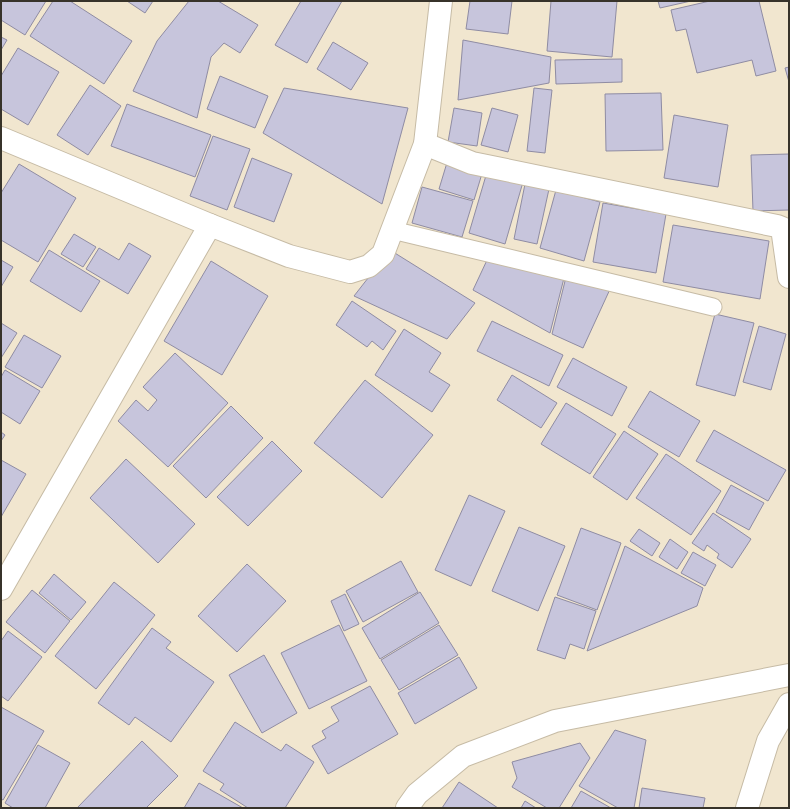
<svg xmlns="http://www.w3.org/2000/svg" width="790" height="809" viewBox="0 0 790 809" font-family="Barlow,sans-serif">
<rect width="100%" height="100%" fill="#f1e6cf"/>
<g fill="#c7c5dc" stroke="#8f8ca3">
<path d="M 1,1 L 46,1 L 25,35 L 1,20 Z"/>
<path d="M 53,1 L 70,1 L 132,41 L 104,84 L 30,36 Z"/>
<path d="M 127,1 L 153,1 L 145,13 Z"/>
<path d="M 189,1 L 218,1 L 258,25 L 240,53 L 224,43 L 211,57 L 197,118 L 133,91 L 157,41 Z"/>
<path d="M 301,1 L 342,1 L 307,63 L 275,45 Z"/>
<path d="M 470,1 L 512,1 L 508,34 L 466,29 Z"/>
<path d="M 551,1 L 617,1 L 612,57 L 547,51 Z"/>
<path d="M 658,1 L 691,1 L 660,8 Z"/>
<path d="M 710,1 L 759,1 L 776,71 L 756,76 L 752,60 L 697,73 L 686,29 L 676,31 L 671,10 Z"/>
<path d="M 1,37 L 7,40 L 1,50 Z"/>
<path d="M 463,40 L 551,57 L 549,83 L 458,100 Z"/>
<path d="M 333,42 L 368,63 L 351,90 L 317,69 Z"/>
<path d="M 18,48 L 59,72 L 28,125 L 1,109 L 1,76 Z"/>
<path d="M 622,59 L 622,82 L 556,84 L 555,60 Z"/>
<path d="M 789,67 L 789,82 L 785,68 Z"/>
<path d="M 220,76 L 268,96 L 255,128 L 207,109 Z"/>
<path d="M 90,85 L 121,106 L 88,155 L 57,135 Z"/>
<path d="M 284,88 L 408,108 L 382,204 L 263,133 Z"/>
<path d="M 534,88 L 552,90 L 545,153 L 527,151 Z"/>
<path d="M 661,93 L 663,150 L 606,151 L 605,94 Z"/>
<path d="M 127,104 L 211,135 L 195,177 L 111,146 Z"/>
<path d="M 454,108 L 482,113 L 477,146 L 448,142 Z"/>
<path d="M 492,108 L 518,115 L 508,152 L 481,145 Z"/>
<path d="M 674,115 L 728,125 L 718,187 L 664,178 Z"/>
<path d="M 213,136 L 250,149 L 227,210 L 190,196 Z"/>
<path d="M 789,154 L 789,210 L 753,211 L 751,155 Z"/>
<path d="M 449,156 L 484,167 L 474,200 L 439,189 Z"/>
<path d="M 252,158 L 292,174 L 274,222 L 234,207 Z"/>
<path d="M 19,164 L 76,198 L 38,262 L 1,240 L 1,193 Z"/>
<path d="M 487,172 L 523,182 L 505,244 L 469,233 Z"/>
<path d="M 525,184 L 549,189 L 537,244 L 514,239 Z"/>
<path d="M 422,187 L 473,201 L 462,237 L 412,223 Z"/>
<path d="M 556,190 L 600,202 L 584,261 L 540,248 Z"/>
<path d="M 603,203 L 666,214 L 656,273 L 593,262 Z"/>
<path d="M 673,225 L 769,241 L 760,299 L 663,282 Z"/>
<path d="M 74,234 L 96,247 L 83,267 L 61,254 Z"/>
<path d="M 129,243 L 151,256 L 128,294 L 86,269 L 99,248 L 119,260 Z"/>
<path d="M 49,250 L 100,281 L 81,312 L 30,281 Z"/>
<path d="M 390,250 L 475,303 L 447,339 L 354,296 Z"/>
<path d="M 488,258 L 564,278 L 550,333 L 473,290 Z"/>
<path d="M 1,260 L 13,267 L 1,287 Z"/>
<path d="M 211,261 L 268,296 L 222,375 L 164,341 Z"/>
<path d="M 566,277 L 611,287 L 583,348 L 552,334 Z"/>
<path d="M 352,301 L 396,331 L 383,350 L 372,341 L 367,347 L 336,325 Z"/>
<path d="M 715,314 L 754,323 L 735,396 L 696,385 Z"/>
<path d="M 492,321 L 563,355 L 549,386 L 477,351 Z"/>
<path d="M 1,323 L 17,333 L 1,358 Z"/>
<path d="M 759,326 L 786,334 L 771,390 L 743,382 Z"/>
<path d="M 404,329 L 441,353 L 429,372 L 450,385 L 432,412 L 375,375 Z"/>
<path d="M 24,335 L 61,356 L 42,388 L 5,367 Z"/>
<path d="M 175,353 L 228,403 L 168,467 L 118,421 L 136,400 L 148,411 L 157,400 L 143,387 Z"/>
<path d="M 573,358 L 627,387 L 612,416 L 557,387 Z"/>
<path d="M 5,370 L 40,391 L 20,424 L 1,412 L 1,377 Z"/>
<path d="M 512,375 L 557,403 L 541,428 L 497,400 Z"/>
<path d="M 365,380 L 433,435 L 382,498 L 314,443 Z"/>
<path d="M 650,391 L 700,421 L 679,457 L 628,427 Z"/>
<path d="M 566,403 L 616,434 L 590,474 L 541,444 Z"/>
<path d="M 231,406 L 263,438 L 206,498 L 173,466 Z"/>
<path d="M 714,430 L 786,470 L 768,501 L 696,461 Z"/>
<path d="M 624,431 L 658,454 L 627,500 L 593,477 Z"/>
<path d="M 1,432 L 5,435 L 1,441 Z"/>
<path d="M 272,441 L 302,471 L 248,526 L 217,497 Z"/>
<path d="M 666,454 L 721,491 L 691,535 L 636,498 Z"/>
<path d="M 126,459 L 195,524 L 158,563 L 90,498 Z"/>
<path d="M 1,460 L 26,474 L 1,517 Z"/>
<path d="M 731,485 L 764,503 L 749,530 L 716,512 Z"/>
<path d="M 469,495 L 505,511 L 471,586 L 435,570 Z"/>
<path d="M 713,513 L 751,539 L 732,568 L 717,558 L 719,554 L 707,545 L 704,551 L 692,543 Z"/>
<path d="M 519,527 L 565,546 L 538,611 L 492,591 Z"/>
<path d="M 581,528 L 621,543 L 597,610 L 557,595 Z"/>
<path d="M 639,529 L 660,543 L 652,556 L 630,541 Z"/>
<path d="M 670,539 L 688,552 L 677,569 L 659,557 Z"/>
<path d="M 625,546 L 703,588 L 697,606 L 587,651 Z"/>
<path d="M 693,552 L 716,565 L 705,586 L 681,573 Z"/>
<path d="M 401,561 L 418,592 L 363,622 L 346,591 Z"/>
<path d="M 247,564 L 286,601 L 237,652 L 198,616 Z"/>
<path d="M 54,574 L 86,602 L 71,620 L 39,593 Z"/>
<path d="M 114,582 L 155,615 L 96,689 L 55,656 Z"/>
<path d="M 32,590 L 70,621 L 45,653 L 6,622 Z"/>
<path d="M 420,592 L 439,623 L 380,659 L 362,628 Z"/>
<path d="M 345,594 L 359,624 L 344,631 L 331,601 Z"/>
<path d="M 555,597 L 596,611 L 584,649 L 570,644 L 565,659 L 537,650 Z"/>
<path d="M 339,625 L 367,681 L 309,709 L 281,653 Z"/>
<path d="M 439,625 L 458,655 L 399,690 L 381,660 Z"/>
<path d="M 152,628 L 171,642 L 166,648 L 214,682 L 171,742 L 135,717 L 129,725 L 98,703 Z"/>
<path d="M 8,631 L 42,657 L 8,701 L 1,696 L 1,641 Z"/>
<path d="M 264,655 L 297,713 L 262,733 L 229,675 Z"/>
<path d="M 459,657 L 477,688 L 415,724 L 398,693 Z"/>
<path d="M 370,686 L 398,734 L 328,774 L 312,746 L 326,738 L 322,731 L 339,721 L 331,707 Z"/>
<path d="M 1,707 L 44,731 L 3,800 L 1,799 Z"/>
<path d="M 235,722 L 281,751 L 286,744 L 314,762 L 285,808 L 248,808 L 220,790 L 224,784 L 203,771 Z"/>
<path d="M 615,730 L 646,740 L 634,808 L 618,808 L 579,786 Z"/>
<path d="M 142,741 L 178,776 L 146,808 L 77,808 Z"/>
<path d="M 580,743 L 590,758 L 559,808 L 547,808 L 512,787 L 517,778 L 512,762 Z"/>
<path d="M 38,745 L 70,763 L 45,808 L 13,808 L 5,803 Z"/>
<path d="M 459,782 L 498,808 L 442,808 Z"/>
<path d="M 199,783 L 243,808 L 184,808 Z"/>
<path d="M 642,788 L 705,798 L 703,808 L 639,808 Z"/>
<path d="M 581,791 L 611,808 L 571,808 Z"/>
<path d="M 525,801 L 536,808 L 521,808 Z"/>
</g>
<g fill="none" stroke-linecap="round" stroke-linejoin="round">
<g stroke="#c6bba5" stroke-width="19">
<path id="service" d="M 392,230 L 713,307"/>
</g>
<g stroke="#c6bba5" stroke-width="24">
<g id="minor">
<path d="M 1,138 L 210,225 L 289,256 L 350,272 L 369,266 L 383,254 L 425,144 L 441,1"/>
<path d="M 425,144 L 472,163 L 777,226 L 782,228 L 789,277"/>
<path d="M 1,589 L 210,225"/>
<path d="M 407,808 L 417,794 L 463,756 L 555,721 L 789,675"/>
</g>
</g>
<g stroke="#c6bba5" stroke-width="24">
<path id="secondary" d="M 747,808 L 768,741 L 789,704"/>
</g>
<use href="#service" stroke="#fff" stroke-width="17"/>
<use href="#minor" stroke="#fff" stroke-width="22"/>
<use href="#secondary" stroke="#fff" stroke-width="22"/>
</g>
<rect width="790" height="809" fill="none" stroke="#37332a" stroke-width="4"/>
</svg>
